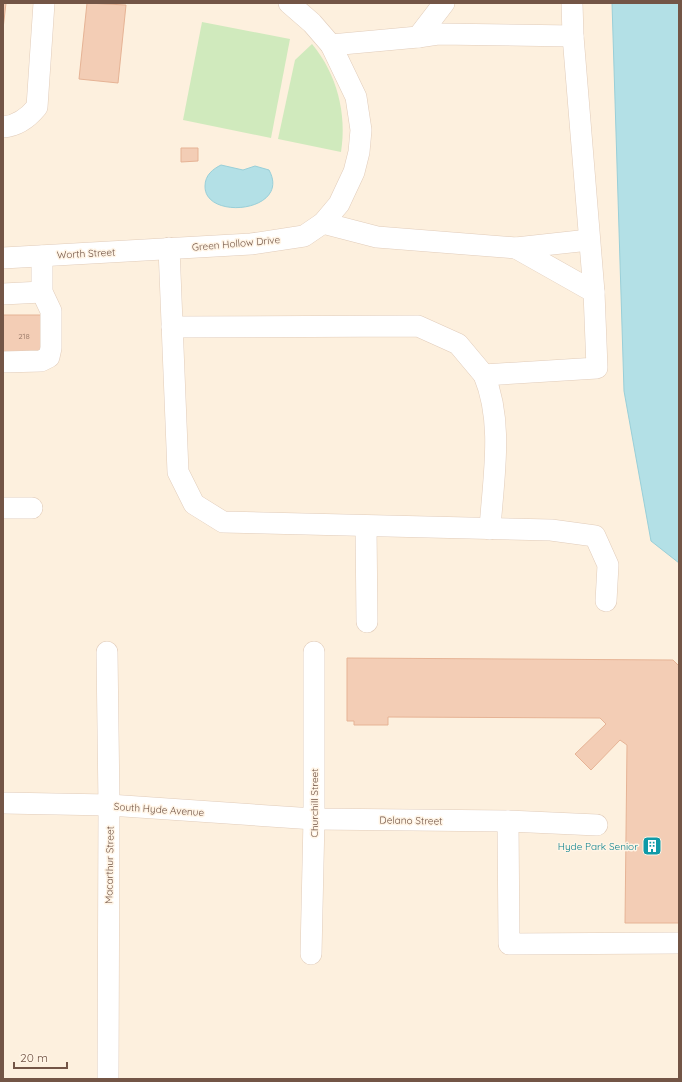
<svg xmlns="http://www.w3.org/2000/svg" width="682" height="1082" viewBox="0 0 682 1082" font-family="Quicksand,sans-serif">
<rect width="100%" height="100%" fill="#fdf0de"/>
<g fill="#d0eabd">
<path d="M 202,22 L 290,39 L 271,138 L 183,120 Z"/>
<path d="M 312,44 C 337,74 347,114 341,152 L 278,139 L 295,60 Z"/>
</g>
<g fill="#b3e0e6" stroke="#99cfd8">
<path d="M 612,3 L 679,3 L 679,563 L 651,541 L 624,391 Z"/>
<path d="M 221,165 L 243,170 L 255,166 L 269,170 C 292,212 204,221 205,186 C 205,175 213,169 221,165 Z"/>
</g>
<g fill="#f3cdb5" stroke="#e6b395">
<path d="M 3,3 L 6,3 L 3,29 Z"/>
<path d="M 87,3 L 126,5 L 118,83 L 79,79 Z"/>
<path d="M 181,148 L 198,148 L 198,161 L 181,162 Z"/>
<rect x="3" y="315" width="42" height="42"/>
<path d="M 347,658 L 673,660 L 679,666 L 679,923 L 625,923 L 627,745 L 620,740 L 591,770 L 575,754 L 606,724 L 600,718 L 388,717 L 388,725 L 354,725 L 354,721 L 347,721 Z"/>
</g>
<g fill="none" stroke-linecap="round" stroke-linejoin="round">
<g stroke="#e1ccba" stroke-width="22">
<g id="minor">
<path d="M 289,3 L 312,23 L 331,45 L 418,37 L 444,3"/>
<path d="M 418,37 L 438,34 L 573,36"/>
<path d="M 3,127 C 17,126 28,118 37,107 L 44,3"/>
<path d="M 323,223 L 377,237 L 516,248 L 589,240"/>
<path d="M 169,248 L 178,472 L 194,504 L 223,522 L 551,530 L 595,536 L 608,565 L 606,601"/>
<path d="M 516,248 L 594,292"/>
<path d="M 3,258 L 251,244 L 304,236 L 323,223 L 339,204 L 354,172 L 359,152 L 361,130 L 356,97 L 331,45"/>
<path d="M 3,294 L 42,292"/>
<path d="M 172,327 L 418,326 L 458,344 L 484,375 L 597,368 L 594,292 L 573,36 L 572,3"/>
<path d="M 3,362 L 41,361 L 49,357 L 51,348 L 51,311 L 42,292 L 42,256"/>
<path d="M 484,375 C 504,423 493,479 490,529"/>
<path d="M 3,508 L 32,508"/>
<path d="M 366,526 L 367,622"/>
<path d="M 107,652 L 109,805 L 108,1079"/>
<path d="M 3,803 L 109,805 L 314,819 L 508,821 L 597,825"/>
<path d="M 508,821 L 509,944 L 679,943"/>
<path d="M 311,954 L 314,819 L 314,652"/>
</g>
</g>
<use href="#minor" stroke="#fff" stroke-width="21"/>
</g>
<defs>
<g id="building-square" transform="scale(1)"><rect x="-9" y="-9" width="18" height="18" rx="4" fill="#0f9aa8" stroke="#fff4e5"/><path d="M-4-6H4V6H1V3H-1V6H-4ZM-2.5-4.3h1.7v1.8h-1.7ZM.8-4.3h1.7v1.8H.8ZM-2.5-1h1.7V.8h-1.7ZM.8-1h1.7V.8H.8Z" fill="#fff"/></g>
</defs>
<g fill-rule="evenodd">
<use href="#building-square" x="652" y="846"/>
</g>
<g text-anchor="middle" stroke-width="3" stroke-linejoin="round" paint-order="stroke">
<g font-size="8" fill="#937362">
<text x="24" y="339">218</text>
</g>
<g font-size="10" fill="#735546" stroke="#fff4e5">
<text transform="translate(236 243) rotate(-5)" y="4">Green Hollow Drive</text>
<text transform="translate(86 253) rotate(-3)" y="4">Worth Street</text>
<text transform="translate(314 803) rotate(-90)" y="4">Churchill Street</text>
<text transform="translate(159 809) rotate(4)" y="4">South Hyde Avenue</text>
<text transform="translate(411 820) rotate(1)" y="4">Delano Street</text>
<text transform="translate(109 865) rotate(-89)" y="4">Macarthur Street</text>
</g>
<g font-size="10" fill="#0d838f" stroke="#fff4e5" text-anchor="end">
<text x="638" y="850">Hyde Park Senior</text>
</g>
</g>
<rect width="682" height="1082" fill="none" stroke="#735546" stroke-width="8"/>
<path d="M14 1062v6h53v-6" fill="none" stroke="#735546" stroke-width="2"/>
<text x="20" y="1062" font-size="12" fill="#735546" stroke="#fff4e5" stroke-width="3" paint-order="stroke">20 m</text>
</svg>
